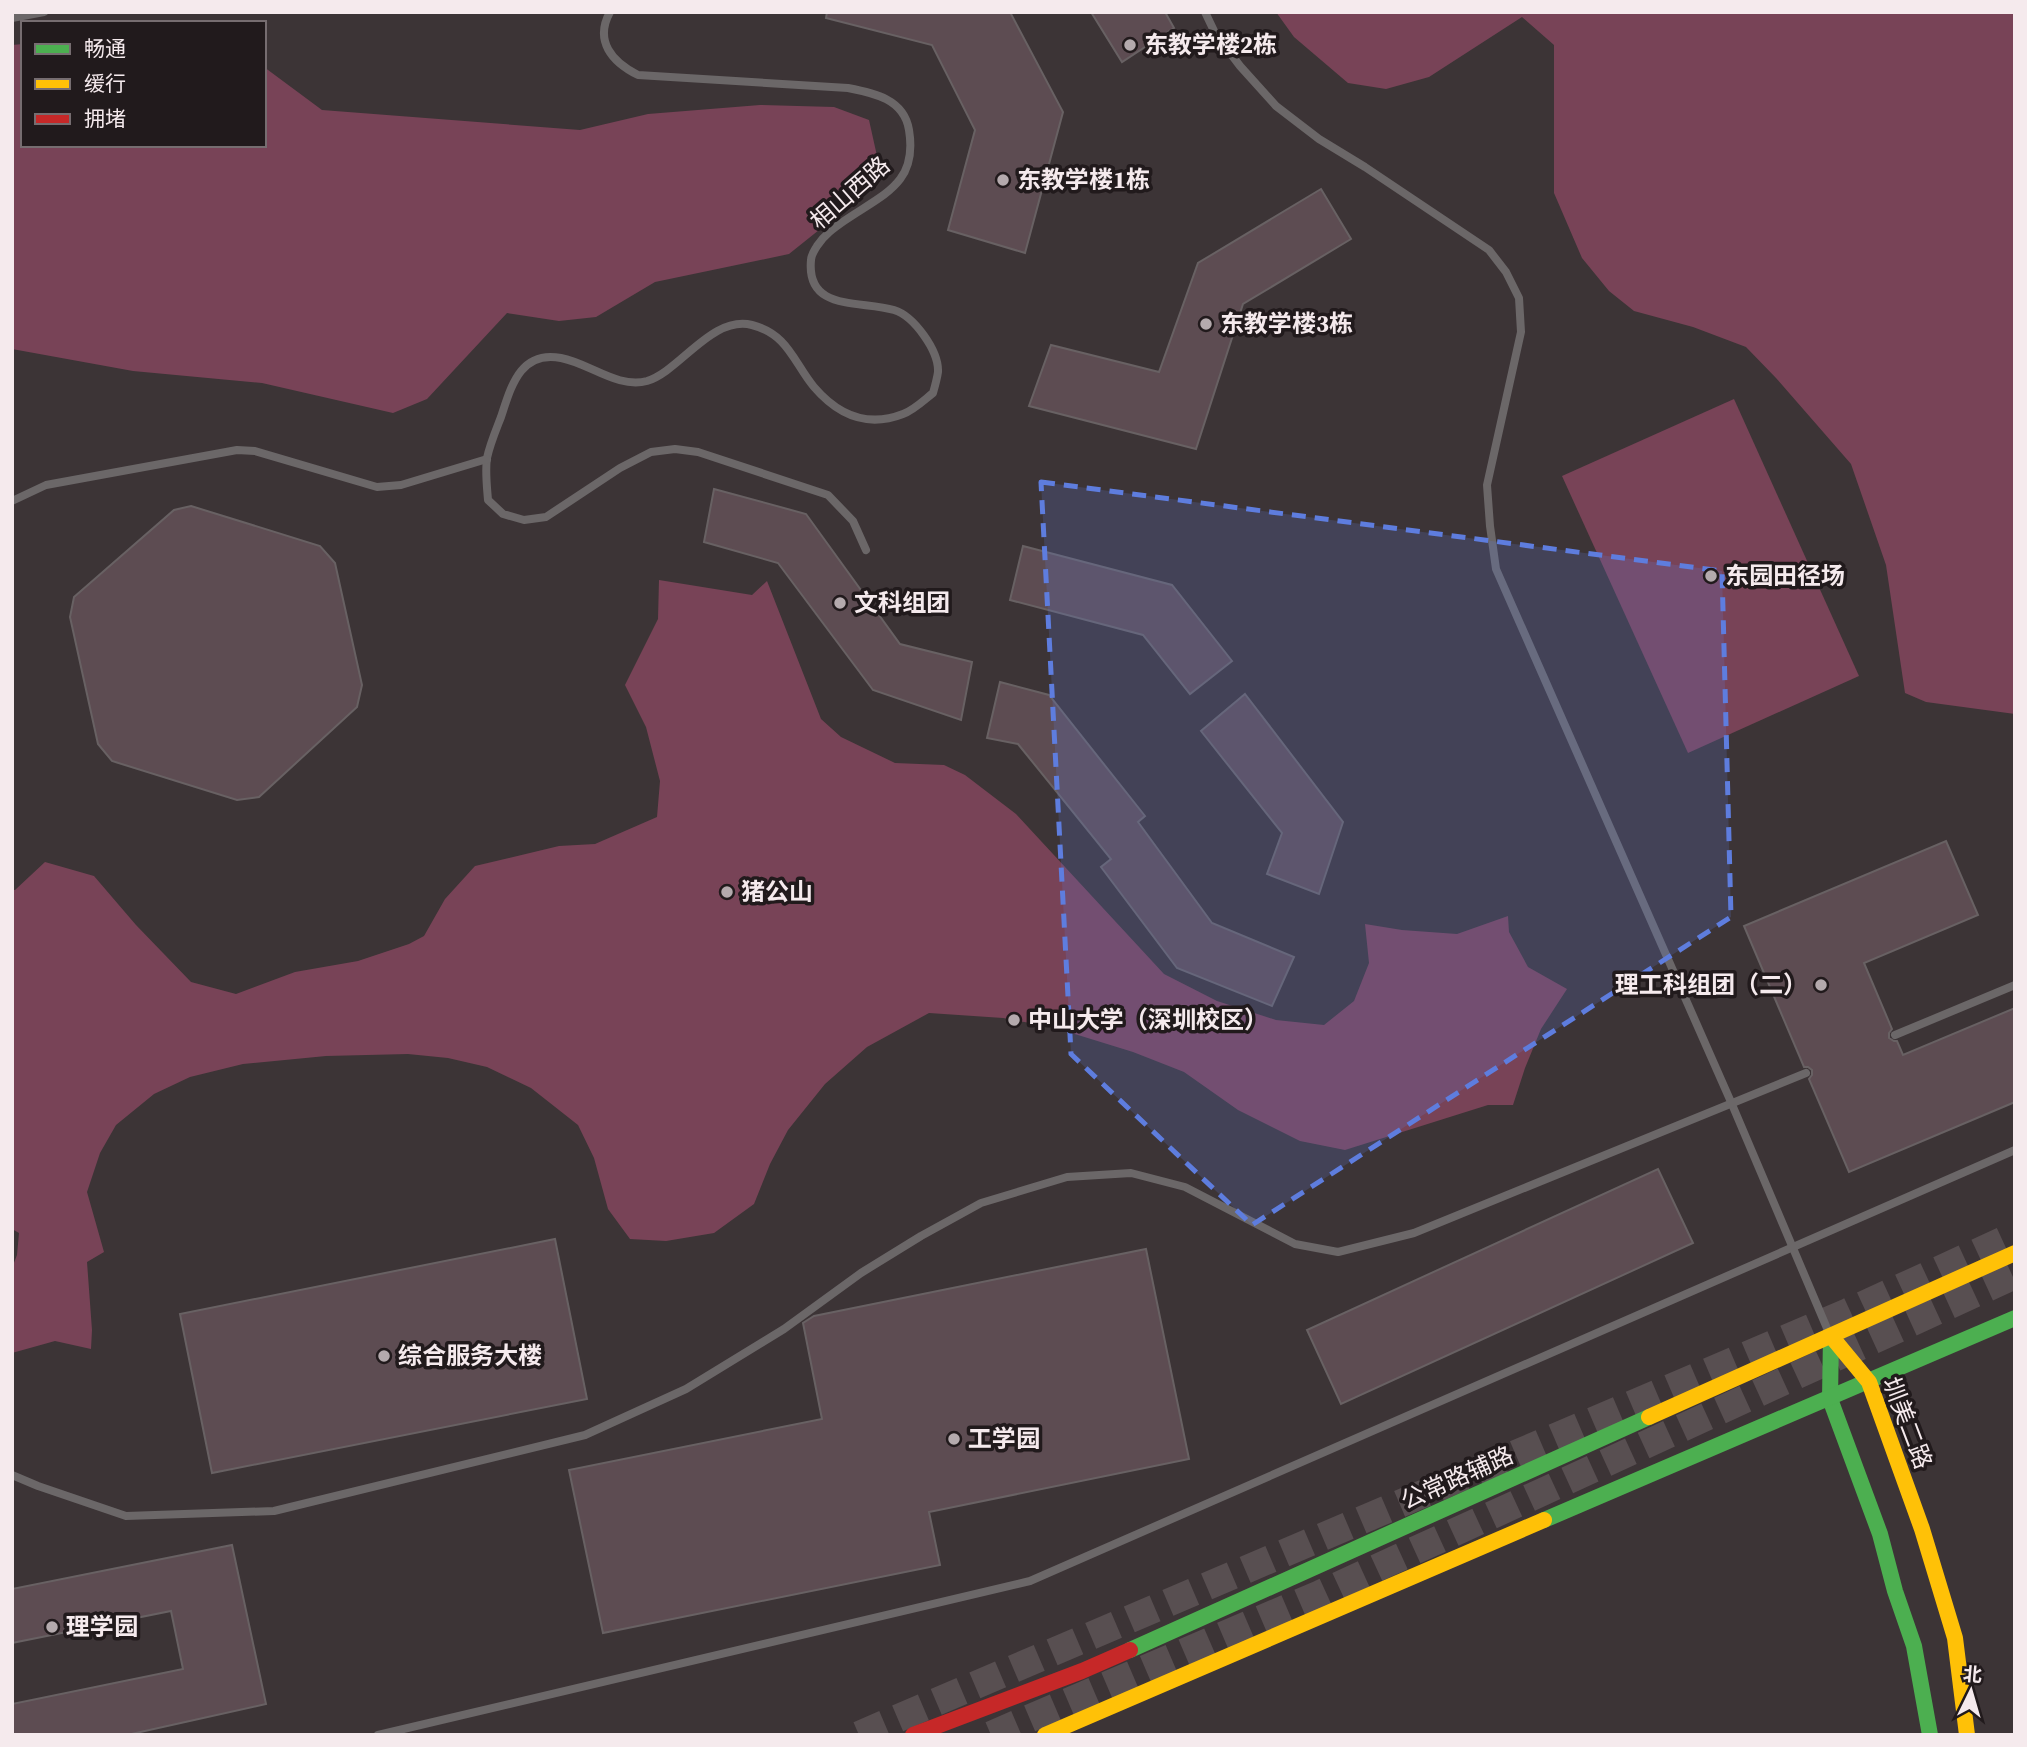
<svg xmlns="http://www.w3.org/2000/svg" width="2027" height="1747" viewBox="0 0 2027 1747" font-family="'Source Serif 4','Noto Sans SC',serif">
<rect width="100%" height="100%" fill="#3c3436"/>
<g fill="#784357">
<path d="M 1276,12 L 2015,12 L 2015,714 L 1926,702 L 1905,693 L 1886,565 L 1851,464 L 1776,378 L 1746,347 L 1693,327 L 1634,311 L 1609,291 L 1582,258 L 1554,193 L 1554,45 L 1522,17 L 1429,77 L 1386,89 L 1348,83 L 1294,37 Z"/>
<path d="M 23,44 L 23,145 L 264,145 L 264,67 L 322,110 L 580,130 L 648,114 L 760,105 L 834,107 L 869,120 L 877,156 L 854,202 L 789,254 L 655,282 L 596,317 L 559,321 L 507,313 L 427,399 L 393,413 L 262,383 L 133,371 L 12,349 L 12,45 Z"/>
<path d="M 1734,399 L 1859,676 L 1688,753 L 1562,476 Z"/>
<path d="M 659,580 L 752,595 L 767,581 L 821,719 L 841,737 L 895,763 L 944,765 L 965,775 L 1016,814 L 1164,974 L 1217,1001 L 1276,1020 L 1324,1025 L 1354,1001 L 1369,963 L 1365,924 L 1402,930 L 1457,934 L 1508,916 L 1509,932 L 1528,967 L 1567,989 L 1541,1029 L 1525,1068 L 1513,1105 L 1488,1105 L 1345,1150 L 1300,1141 L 1238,1110 L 1184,1072 L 1133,1052 L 1052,1027 L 1003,1018 L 929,1013 L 867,1047 L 825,1084 L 788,1130 L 770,1164 L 754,1204 L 714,1233 L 666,1241 L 630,1239 L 608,1209 L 594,1158 L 578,1125 L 531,1088 L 487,1067 L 448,1058 L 408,1054 L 326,1056 L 243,1064 L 190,1077 L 154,1094 L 116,1125 L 100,1153 L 87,1192 L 104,1252 L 87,1262 L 92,1330 L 91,1349 L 55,1341 L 12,1353 L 12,1268 L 17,1255 L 19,1233 L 12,1229 L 12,890 L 15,890 L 45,862 L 94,876 L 136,925 L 191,982 L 236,994 L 295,972 L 358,961 L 409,944 L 424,936 L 445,899 L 475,866 L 559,846 L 595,844 L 657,817 L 660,781 L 646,727 L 625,685 L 658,619 Z"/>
</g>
<g fill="#5d4c52" stroke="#686163" stroke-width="2">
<path d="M 827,12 L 1010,12 L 1063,112 L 1025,253 L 948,230 L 975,130 L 932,45 L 826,18 Z"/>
<path d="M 1091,12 L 1165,12 L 1174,28 L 1122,62 Z"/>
<path d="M 1321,189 L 1351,239 L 1243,304 L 1196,449 L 1029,406 L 1051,345 L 1159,372 L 1198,263 Z"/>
<path d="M 714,489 L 806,514 L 900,644 L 972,662 L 961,720 L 873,690 L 778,563 L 704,542 Z"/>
<path d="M 191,506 L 320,546 L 335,563 L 362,685 L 357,707 L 259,797 L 237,800 L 112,761 L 98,744 L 70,617 L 74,597 L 174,510 Z"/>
<path d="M 1023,546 L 1172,585 L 1232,661 L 1190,694 L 1143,635 L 1010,600 Z"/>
<path d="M 1000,682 L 1049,695 L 1145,816 L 1138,822 L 1212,923 L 1294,957 L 1272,1006 L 1177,968 L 1101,867 L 1111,859 L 1018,744 L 987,738 Z"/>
<path d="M 1245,694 L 1343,822 L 1319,894 L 1267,874 L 1282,833 L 1201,731 Z"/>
<path d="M 1946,841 L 1978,915 L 1864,963 L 1892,1029 L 1889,1033 L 1889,1038 L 1894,1041 L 1897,1041 L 1903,1055 L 2015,1008 L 2015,1102 L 1849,1172 L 1809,1079 L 1812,1075 L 1812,1070 L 1808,1067 L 1804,1067 L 1744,926 Z"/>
<path d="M 1658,1169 L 1693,1243 L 1341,1404 L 1307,1330 Z"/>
<path d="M 555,1239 L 587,1399 L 212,1473 L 180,1314 Z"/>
<path d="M 1146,1249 L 1189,1459 L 929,1512 L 940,1565 L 603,1633 L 569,1470 L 822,1419 L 803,1323 L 814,1316 Z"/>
<path d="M 232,1545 L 266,1704 L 127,1735 L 12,1735 L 12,1704 L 183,1669 L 171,1611 L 12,1643 L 12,1589 Z"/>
</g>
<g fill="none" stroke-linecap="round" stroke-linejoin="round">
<g stroke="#584f51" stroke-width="28" stroke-dasharray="28 14" stroke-linecap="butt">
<path d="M 859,1735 L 1848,1312 L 2015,1235"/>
<path d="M 991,1735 L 1320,1594 L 2015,1275"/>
</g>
<g stroke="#6b6768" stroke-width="8">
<path d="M 610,12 C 594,41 612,62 638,75 L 848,88 C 874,93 904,99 909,130 C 918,184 883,194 844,221 C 834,228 824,235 817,246 C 814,251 811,255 811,260 C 806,312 861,300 894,310 C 914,316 939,351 938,372 C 937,379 935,386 933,393 C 924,400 914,410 903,414 C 867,428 838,415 814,387 C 794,363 788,334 752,325 C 712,315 680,371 647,381 C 618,389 589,363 561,358 C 520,350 511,387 501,417 C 496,430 490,444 487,458 C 485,471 487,487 488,500 L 503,514 L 524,520 L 546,517 L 620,468 L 651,452 L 675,449 L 698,452 L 828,495 L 853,521 L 866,550"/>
<path d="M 1205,12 L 1215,33 L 1240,66 L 1276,106 L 1319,139 L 1365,167 L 1489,250 L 1506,272 L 1519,298 L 1521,332 L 1487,485 L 1490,526 L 1496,569 L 1731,1102 L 1829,1333"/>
<path d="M 12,18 L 44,12"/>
<path d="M 12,501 L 46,485 L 237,450 L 255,451 L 377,487 L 401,485 L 487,459"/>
<path d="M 1895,1035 L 2015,985"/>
<path d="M 12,1475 L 38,1486 L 126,1516 L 274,1511 L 585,1435 L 686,1389 L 784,1329 L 861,1273 L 921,1236 L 981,1203 L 1067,1177 L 1131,1173 L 1185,1187 L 1295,1244 L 1338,1252 L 1414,1233 L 1806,1073"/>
<path d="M 378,1735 L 1030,1581 L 2015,1150"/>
</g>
<g stroke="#4caf50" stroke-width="16">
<path d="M 1831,1336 L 1830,1399 L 1880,1534 L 1895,1591 L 1914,1646 L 1930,1735"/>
<path d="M 1544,1520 L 2015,1318"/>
<path d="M 1130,1650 L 1649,1417"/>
</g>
<g stroke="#ffc107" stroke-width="16">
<path d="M 1831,1336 L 1869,1382 L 1922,1529 L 1955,1638 L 1967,1735"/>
<path d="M 1649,1417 L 2015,1253"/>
<path d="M 1045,1735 L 1544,1520"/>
</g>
<path stroke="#c62828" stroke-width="16" d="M 913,1735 L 1082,1671 L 1130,1650"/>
</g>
<path fill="#5e7dde" fill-opacity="0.2" stroke="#5e7dde" stroke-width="5" stroke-dasharray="14 9" stroke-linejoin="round" d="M 1041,482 L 1722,571 L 1731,917 L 1252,1225 L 1071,1054 Z"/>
<g fill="#b4aaad" stroke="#211a1c" stroke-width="2.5">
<circle cx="1130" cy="45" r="7"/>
<circle cx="1003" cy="180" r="7"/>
<circle cx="1206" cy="324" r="7"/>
<circle cx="1711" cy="576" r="7"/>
<circle cx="840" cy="603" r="7"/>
<circle cx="727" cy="892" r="7"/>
<circle cx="1821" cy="985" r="7"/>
<circle cx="1014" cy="1020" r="7"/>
<circle cx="384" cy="1356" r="7"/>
<circle cx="954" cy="1439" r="7"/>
<circle cx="52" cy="1627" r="7"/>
</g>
<g text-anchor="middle" stroke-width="7" stroke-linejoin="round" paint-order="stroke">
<g font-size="24" font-weight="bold" fill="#f5eaed" stroke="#211a1c" text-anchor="start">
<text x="1144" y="53">东教学楼2栋</text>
<text x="1017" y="188">东教学楼1栋</text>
<text x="1220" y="332">东教学楼3栋</text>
<text x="1725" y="584">东园田径场</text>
<text x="854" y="611">文科组团</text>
<text x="741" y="900">猪公山</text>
<text x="1807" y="993" text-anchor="end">理工科组团（二）</text>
<text x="1028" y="1028">中山大学（深圳校区）</text>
<text x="398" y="1364">综合服务大楼</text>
<text x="968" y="1447">工学园</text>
<text x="66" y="1635">理学园</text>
</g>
<g font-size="24" fill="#f5eaed" stroke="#211a1c">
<text transform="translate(850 193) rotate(-41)" y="8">相山西路</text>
<text transform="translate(1907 1423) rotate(69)" y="8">圳美二路</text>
<text transform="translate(1457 1478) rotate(-24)" y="8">公常路辅路</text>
</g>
</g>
<rect width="2027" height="1747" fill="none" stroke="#f5eaed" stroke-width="28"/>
<rect x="21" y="21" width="245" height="126" fill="#211a1c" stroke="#766d70" stroke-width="2"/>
<rect x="35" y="44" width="35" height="10" fill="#4caf50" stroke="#766d70" stroke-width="2"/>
<text x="84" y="56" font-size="21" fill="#f5eaed">畅通</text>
<rect x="35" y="79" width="35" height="10" fill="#ffc107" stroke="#766d70" stroke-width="2"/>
<text x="84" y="91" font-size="21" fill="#f5eaed">缓行</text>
<rect x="35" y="114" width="35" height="10" fill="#c62828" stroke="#766d70" stroke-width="2"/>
<text x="84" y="126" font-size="21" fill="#f5eaed">拥堵</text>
<g transform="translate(1971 1691) rotate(5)" stroke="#211a1c" stroke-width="5" paint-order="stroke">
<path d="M0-5L12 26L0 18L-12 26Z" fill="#f5eaed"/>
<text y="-10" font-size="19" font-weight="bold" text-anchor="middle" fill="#f5eaed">北</text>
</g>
</svg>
